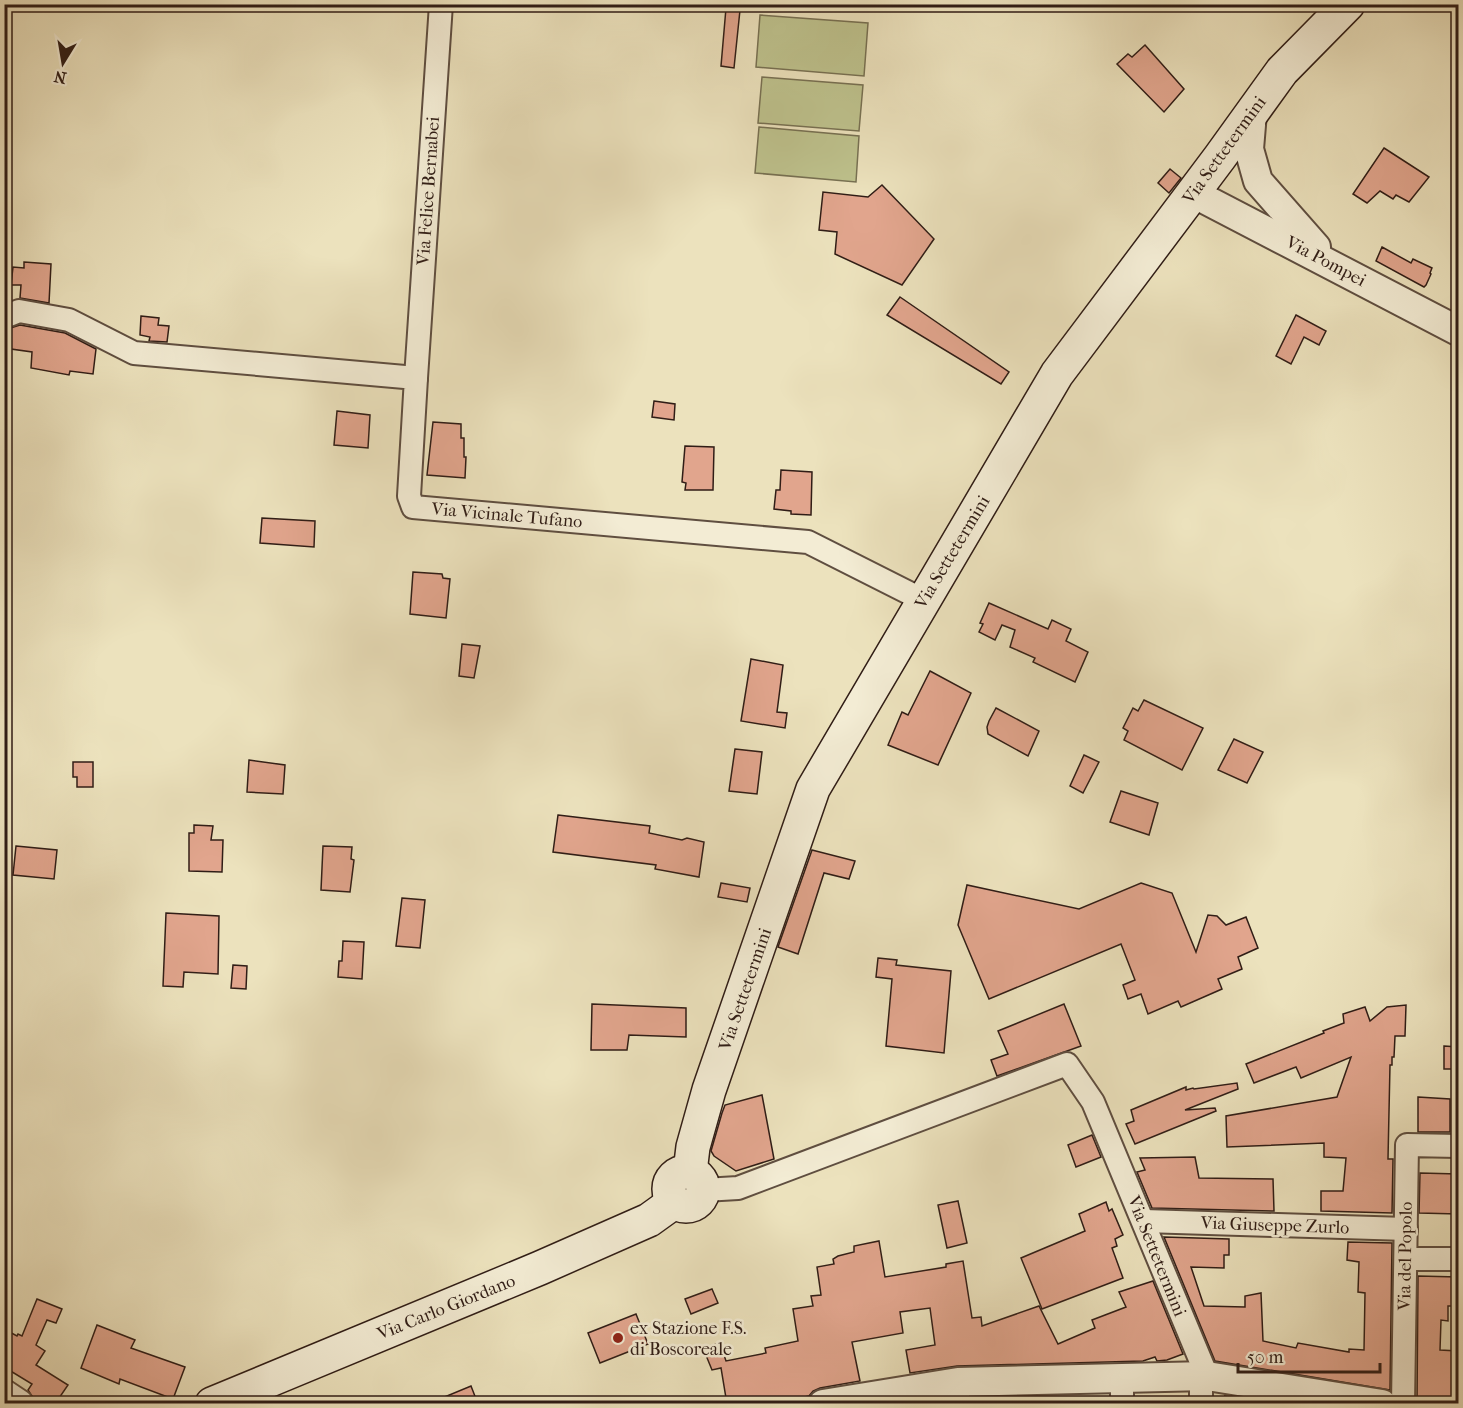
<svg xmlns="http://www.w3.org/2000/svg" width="1463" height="1408" viewBox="0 0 1463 1408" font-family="'IM FELL French Canon',serif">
<rect width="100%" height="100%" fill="#ece2bd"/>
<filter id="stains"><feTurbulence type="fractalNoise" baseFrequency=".00333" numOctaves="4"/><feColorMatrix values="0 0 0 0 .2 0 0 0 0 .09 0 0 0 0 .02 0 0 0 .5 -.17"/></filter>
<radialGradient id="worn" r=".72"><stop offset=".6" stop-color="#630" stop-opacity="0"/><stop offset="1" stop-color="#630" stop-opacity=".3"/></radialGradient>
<g fill="#bec28d" stroke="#777052" stroke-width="1.5">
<path d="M 760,15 L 868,23 L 864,76 L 756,67 Z"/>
<path d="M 762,77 L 863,85 L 859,131 L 758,123 Z"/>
<path d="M 759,127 L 859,136 L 856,182 L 755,173 Z"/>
</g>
<g fill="#e1a58d" stroke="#301d16" stroke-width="1.5">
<path d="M 726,8 L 740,10 L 734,68 L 721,66 Z"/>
<path d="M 1145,45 L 1184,89 L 1164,112 L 1117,64 L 1128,54 L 1132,57 Z"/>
<path d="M 1384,148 L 1429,177 L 1409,202 L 1396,195 L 1393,199 L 1380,191 L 1367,203 L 1353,194 Z"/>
<path d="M 1170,169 L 1181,178 L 1169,193 L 1158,183 Z"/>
<path d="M 882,185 L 934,239 L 902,285 L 835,254 L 837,232 L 819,230 L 823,192 L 868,197 Z"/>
<path d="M 1382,247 L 1411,263 L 1413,259 L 1432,268 L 1430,273 L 1431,274 L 1426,285 L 1424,287 L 1376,261 Z"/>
<path d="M 24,262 L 51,264 L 49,303 L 20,298 L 21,285 L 11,285 L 13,267 L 24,268 Z"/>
<path d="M 900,297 L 1009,372 L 1001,384 L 887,315 Z"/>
<path d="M 1296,315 L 1326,331 L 1319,345 L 1304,337 L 1291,364 L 1276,356 Z"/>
<path d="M 141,316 L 159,318 L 158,325 L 169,326 L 167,342 L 149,341 L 150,337 L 140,335 Z"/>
<path d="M 20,325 L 65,333 L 96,349 L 93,374 L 70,371 L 69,375 L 31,368 L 32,352 L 4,348 L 4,330 Z"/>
<path d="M 654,401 L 675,404 L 674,420 L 652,417 Z"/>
<path d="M 337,411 L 370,415 L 368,448 L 334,445 Z"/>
<path d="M 433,422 L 461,424 L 461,438 L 464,438 L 464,457 L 466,457 L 465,478 L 427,475 Z"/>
<path d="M 685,446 L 714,447 L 713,490 L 685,490 L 686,483 L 682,482 Z"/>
<path d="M 781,470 L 812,472 L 811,515 L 791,514 L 791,511 L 774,509 L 776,490 L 780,490 Z"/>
<path d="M 262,518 L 315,521 L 314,547 L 260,543 Z"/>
<path d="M 413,572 L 442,574 L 443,578 L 450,579 L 446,618 L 410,614 Z"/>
<path d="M 989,603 L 1048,629 L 1052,620 L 1071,629 L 1066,641 L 1088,652 L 1075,682 L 1033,662 L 1035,658 L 1010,647 L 1015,630 L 1002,625 L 995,640 L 979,632 L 983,624 L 980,623 Z"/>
<path d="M 462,644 L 480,646 L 474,678 L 459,676 Z"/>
<path d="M 751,659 L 783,665 L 777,712 L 787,713 L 785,728 L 741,721 Z"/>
<path d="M 930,671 L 971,693 L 938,765 L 888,745 L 902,712 L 908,715 Z"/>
<path d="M 1144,700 L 1203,728 L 1182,770 L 1124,740 L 1128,731 L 1123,728 L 1133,708 L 1138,711 Z"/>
<path d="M 996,708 L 1039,731 L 1028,756 L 988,734 L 987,727 L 989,721 Z"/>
<path d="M 1234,739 L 1263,752 L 1247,783 L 1218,770 Z"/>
<path d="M 735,749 L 762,752 L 757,794 L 729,791 Z"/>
<path d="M 1084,755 L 1099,762 L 1083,793 L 1070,786 Z"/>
<path d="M 249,760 L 285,765 L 283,794 L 247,792 Z"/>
<path d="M 73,762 L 93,762 L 93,787 L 77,787 L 77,777 L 73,777 Z"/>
<path d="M 1121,791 L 1158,803 L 1149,835 L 1110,822 Z"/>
<path d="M 558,815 L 650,826 L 649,833 L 682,840 L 687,838 L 704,842 L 699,877 L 655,869 L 656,865 L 553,852 Z"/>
<path d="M 194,825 L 213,826 L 211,840 L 223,840 L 222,872 L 189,871 L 189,833 L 194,833 Z"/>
<path d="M 16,846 L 57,850 L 54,879 L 13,875 Z"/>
<path d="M 323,846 L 352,847 L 351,859 L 354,860 L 350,892 L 321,890 Z"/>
<path d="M 812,850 L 855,861 L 849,879 L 824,873 L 798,954 L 778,947 Z"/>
<path d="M 721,883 L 750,888 L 747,902 L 718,897 Z"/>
<path d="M 1141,883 L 1172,893 L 1196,952 L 1208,915 L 1217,916 L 1226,925 L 1246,917 L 1258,948 L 1238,957 L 1242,969 L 1218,979 L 1222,989 L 1181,1007 L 1178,1001 L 1148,1014 L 1141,994 L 1128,999 L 1123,985 L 1135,980 L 1121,944 L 989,999 L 958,925 L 967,885 L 1079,909 Z"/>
<path d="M 402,898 L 425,900 L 420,948 L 396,946 Z"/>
<path d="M 166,913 L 219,916 L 218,974 L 184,972 L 183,987 L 163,986 Z"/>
<path d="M 343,941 L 364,942 L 362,979 L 338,977 L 339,961 L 342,961 Z"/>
<path d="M 878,958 L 897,960 L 896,965 L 951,971 L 944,1053 L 886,1046 L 892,979 L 876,977 Z"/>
<path d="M 233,965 L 247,966 L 246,989 L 231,988 Z"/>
<path d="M 592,1004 L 686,1008 L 686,1037 L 629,1035 L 627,1050 L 591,1050 Z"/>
<path d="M 1064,1004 L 1081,1046 L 997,1076 L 991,1060 L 1008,1054 L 998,1031 Z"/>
<path d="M 1406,1005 L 1405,1036 L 1395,1036 L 1394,1057 L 1392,1057 L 1392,1065 L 1390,1065 L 1388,1159 L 1393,1159 L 1392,1213 L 1321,1211 L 1321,1191 L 1343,1191 L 1346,1158 L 1324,1157 L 1324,1143 L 1227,1147 L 1226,1116 L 1337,1097 L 1351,1057 L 1301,1078 L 1296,1067 L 1254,1083 L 1246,1064 L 1324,1033 L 1323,1031 L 1344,1023 L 1343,1014 L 1365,1007 L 1370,1021 L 1387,1007 Z"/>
<path d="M 1444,1046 L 1458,1047 L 1458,1069 L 1444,1069 Z"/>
<path d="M 1237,1083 L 1238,1089 L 1185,1110 L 1215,1108 L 1216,1111 L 1135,1144 L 1126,1124 L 1134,1121 L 1131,1110 L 1186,1087 L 1186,1090 L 1193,1088 L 1194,1089 Z"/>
<path d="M 762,1095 L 774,1159 L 736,1171 L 714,1156 L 711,1151 L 722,1113 L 725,1105 Z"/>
<path d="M 1418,1097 L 1450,1099 L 1450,1132 L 1418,1132 Z"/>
<path d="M 1092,1135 L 1101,1157 L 1076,1167 L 1068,1145 Z"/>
<path d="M 1195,1157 L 1199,1178 L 1273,1179 L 1274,1211 L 1152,1208 L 1137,1172 L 1145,1170 L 1140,1158 Z"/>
<path d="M 1420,1173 L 1458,1174 L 1458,1214 L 1419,1213 Z"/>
<path d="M 958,1201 L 967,1243 L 947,1248 L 938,1205 Z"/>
<path d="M 1106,1202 L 1109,1211 L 1112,1209 L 1123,1235 L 1115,1239 L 1117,1246 L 1112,1248 L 1123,1278 L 1042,1309 L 1021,1258 L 1085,1231 L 1079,1214 Z"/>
<path d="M 1164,1237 L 1229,1239 L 1229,1255 L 1224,1255 L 1224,1268 L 1191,1267 L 1204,1306 L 1245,1307 L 1245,1296 L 1261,1293 L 1263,1341 L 1296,1348 L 1298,1343 L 1349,1352 L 1349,1349 L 1364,1350 L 1365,1293 L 1358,1292 L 1359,1262 L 1347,1260 L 1348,1242 L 1392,1243 L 1390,1390 L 1215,1361 Z"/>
<path d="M 879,1241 L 885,1277 L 946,1267 L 946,1264 L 963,1261 L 972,1318 L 981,1317 L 982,1326 L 1039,1306 L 1058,1344 L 1095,1328 L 1092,1320 L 1126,1307 L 1119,1292 L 1153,1281 L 1183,1354 L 1167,1360 L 1157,1361 L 1155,1357 L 1143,1361 L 957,1366 L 910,1373 L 906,1350 L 935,1345 L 930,1308 L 900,1312 L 903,1333 L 852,1342 L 860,1381 L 820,1388 L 813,1391 L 809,1396 L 772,1404 L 727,1404 L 721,1368 L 712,1370 L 703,1348 L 720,1343 L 726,1361 L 766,1353 L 765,1348 L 798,1341 L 793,1309 L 813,1306 L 811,1296 L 821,1295 L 817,1267 L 834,1264 L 833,1259 L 838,1256 L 854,1252 L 854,1246 Z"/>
<path d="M 1418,1276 L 1458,1277 L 1458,1306 L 1448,1306 L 1448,1321 L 1441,1320 L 1440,1350 L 1458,1351 L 1458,1404 L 1417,1403 Z"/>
<path d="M 712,1289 L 718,1303 L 691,1314 L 685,1299 Z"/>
<path d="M 37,1299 L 62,1309 L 56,1323 L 47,1320 L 36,1345 L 45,1351 L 36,1365 L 68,1385 L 55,1404 L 37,1404 L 28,1390 L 32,1384 L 4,1367 L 4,1329 L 17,1336 L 18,1334 L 22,1336 Z"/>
<path d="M 636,1314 L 648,1344 L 600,1363 L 588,1333 Z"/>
<path d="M 97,1325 L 135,1340 L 131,1348 L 185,1367 L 173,1399 L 120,1379 L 119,1384 L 81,1368 Z"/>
<path d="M 471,1386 L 478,1404 L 430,1404 L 430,1403 Z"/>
<path d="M 1225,1396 L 1268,1402 L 1268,1404 L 1229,1404 Z"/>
</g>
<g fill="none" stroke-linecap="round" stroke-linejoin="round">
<g stroke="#5f4e40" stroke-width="26">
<g id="minor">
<path d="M 4,317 L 19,311 L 69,320 L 134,353 L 416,378 L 409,496 L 413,507 L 808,542 L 923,600"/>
<path d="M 416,378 L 441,4"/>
<path d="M 704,1190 L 738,1188 L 1067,1064 L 1093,1102 L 1207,1376"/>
<path d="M 1144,1221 L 1406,1229"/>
<path d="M 1406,1259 L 1458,1259"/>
<path d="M 1122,1378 L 1122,1404"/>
<path d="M 958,1404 L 958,1382"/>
<path d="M 1201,1404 L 1201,1377"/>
<path d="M 1403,1404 L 1407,1145 L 1458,1146"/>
</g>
</g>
<g stroke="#5f4e40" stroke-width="32">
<g id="tertiary">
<path d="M 1252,113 L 1249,149 L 1258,181 L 1316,247"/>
<path d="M 1193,193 L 1458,331"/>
<path d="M 4,1394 L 19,1404"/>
<path d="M 823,1404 L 958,1382 L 1207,1376 L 1382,1404"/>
</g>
</g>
<g stroke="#301d16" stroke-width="36">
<g id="secondary">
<circle cx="686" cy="1189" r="17"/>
<path d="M 690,1172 L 693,1147 L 709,1090 L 813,789 L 1057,374 L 1220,157 L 1282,71 L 1348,4"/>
<path d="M 212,1404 L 540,1268 L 649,1220 L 674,1202"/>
</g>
</g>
<use href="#minor" stroke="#f3ecd4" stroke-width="22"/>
<use href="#tertiary" stroke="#f3ecd4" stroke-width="28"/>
<use href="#secondary" stroke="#f3ecd4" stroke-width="33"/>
</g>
<circle fill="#8f2418" stroke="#f3ecd4" stroke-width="2" cx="618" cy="1338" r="6"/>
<g text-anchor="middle" stroke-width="5" stroke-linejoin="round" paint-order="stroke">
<g font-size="18" fill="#301d16" stroke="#f3ecd4">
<text transform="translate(1224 150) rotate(-54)" y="6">Via Settetermini</text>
<text transform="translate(428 191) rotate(-86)" y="6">Via Felice Bernabei</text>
<text transform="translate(1326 261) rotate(28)" y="6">Via Pompei</text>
<text transform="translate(507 515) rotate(5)" y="6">Via Vicinale Tufano</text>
<text transform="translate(952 552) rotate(-59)" y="6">Via Settetermini</text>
<text transform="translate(745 989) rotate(-71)" y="6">Via Settetermini</text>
<text transform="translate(1275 1225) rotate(2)" y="6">Via Giuseppe Zurlo</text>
<text transform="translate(1157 1256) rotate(68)" y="6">Via Settetermini</text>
<text transform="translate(1405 1256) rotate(-89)" y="6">Via del Popolo</text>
<text transform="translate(446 1307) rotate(-22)" y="6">Via Carlo Giordano</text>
</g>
<g font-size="18" fill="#301d16" stroke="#f3ecd4" text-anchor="start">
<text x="630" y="1334">ex Stazione F.S.<tspan x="630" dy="21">di Boscoreale</tspan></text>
</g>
</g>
<rect width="1463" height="1408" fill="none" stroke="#ece2bd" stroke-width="24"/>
<rect x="6" y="6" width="1451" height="1396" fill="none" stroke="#301d16" stroke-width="3"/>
<rect x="12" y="12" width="1439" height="1384" fill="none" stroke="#301d16" stroke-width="1.5"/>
<g transform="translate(63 63) rotate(191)" stroke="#f3ecd4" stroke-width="4.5" paint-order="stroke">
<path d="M0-4.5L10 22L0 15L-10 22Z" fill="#301d16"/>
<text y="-9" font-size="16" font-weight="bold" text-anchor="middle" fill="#301d16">N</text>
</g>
<path d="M1238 1363v9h142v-9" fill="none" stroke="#301d16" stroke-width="3"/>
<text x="1247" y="1363" font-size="18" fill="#301d16" stroke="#f3ecd4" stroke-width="4.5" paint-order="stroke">50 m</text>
<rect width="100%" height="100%" filter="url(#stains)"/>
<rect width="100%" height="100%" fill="url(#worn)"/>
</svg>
